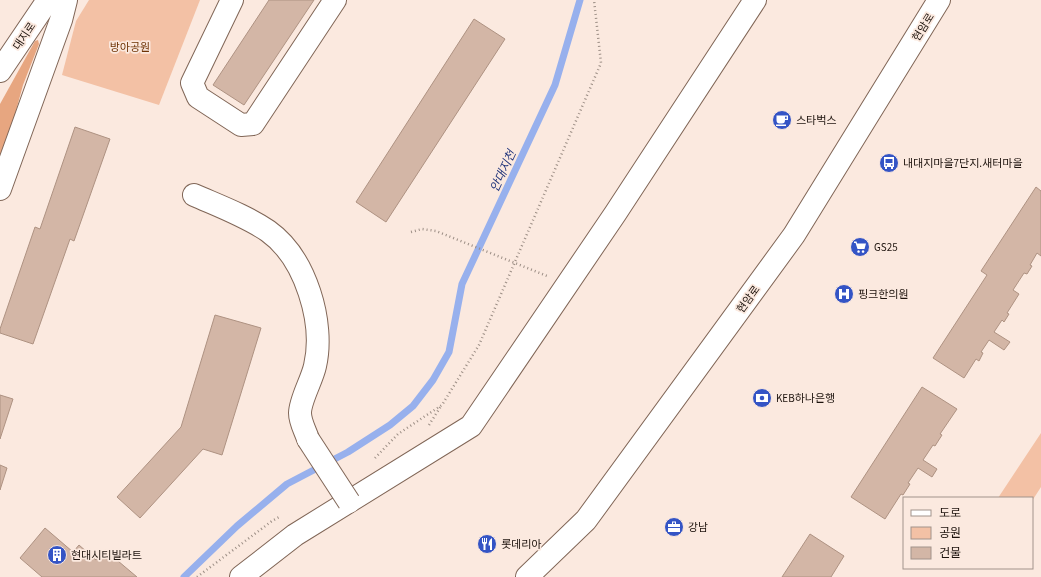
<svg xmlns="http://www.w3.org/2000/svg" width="1041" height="577" viewBox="0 0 1041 577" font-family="'Source Sans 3','Noto Sans KR',sans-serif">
<rect width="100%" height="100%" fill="#fbe9df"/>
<g fill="#f3c1a5">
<path d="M 89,0 L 200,0 L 159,105 L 62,75 L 76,21 Z"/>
<path d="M 1041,433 L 1041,487 L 1032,501 L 1032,498 L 998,498 Z"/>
</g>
<path fill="#e7a680" d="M 38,40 L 39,44 L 23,85 L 8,140 L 0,161 L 0,104 L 35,41 Z"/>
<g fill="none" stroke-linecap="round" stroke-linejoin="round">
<path stroke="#97b0ed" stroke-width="7" d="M 184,577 L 237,526 L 287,484 L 348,452 L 390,425 L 413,406 L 433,380 L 449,352 L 462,284 L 555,85 L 580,0"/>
</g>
<g fill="#d3b6a6" stroke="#ae9282">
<path d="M 269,0 L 314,0 L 244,105 L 213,85 Z"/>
<path d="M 474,19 L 505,39 L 386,222 L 356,202 Z"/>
<path d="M 75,127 L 110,139 L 74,241 L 70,239 L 33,344 L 0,333 L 0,329 L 35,227 L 40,229 Z"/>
<path d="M 1036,187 L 1041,191 L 1041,256 L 1037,253 L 1030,265 L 1032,266 L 1027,274 L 1024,273 L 1013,290 L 1019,294 L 1007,313 L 1009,314 L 1004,322 L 1002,320 L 994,332 L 1010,342 L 1004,350 L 989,340 L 981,352 L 983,353 L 979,361 L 976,359 L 964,378 L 933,358 L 987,275 L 981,271 Z"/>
<path d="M 215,315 L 261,328 L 222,455 L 203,449 L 140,518 L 117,497 L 181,427 Z"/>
<path d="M 922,387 L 957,409 L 940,434 L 942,435 L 935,446 L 933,445 L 923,460 L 937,469 L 932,477 L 918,468 L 908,483 L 910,484 L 903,495 L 901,494 L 885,519 L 851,497 Z"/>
<path d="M 0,395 L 13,399 L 0,439 Z"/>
<path d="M 0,465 L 7,468 L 0,490 Z"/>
<path d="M 45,528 L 73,552 L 79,545 L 96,560 L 105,550 L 137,577 L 42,577 L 20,558 Z"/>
<path d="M 810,534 L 844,556 L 831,577 L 782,577 Z"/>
</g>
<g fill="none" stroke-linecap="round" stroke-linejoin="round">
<g stroke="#806657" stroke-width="24">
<g id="minor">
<path d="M 232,0 L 192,83 L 198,97 L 241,125 L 253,124 L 335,0"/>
<path d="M 0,71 L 48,0"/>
<path d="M 0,189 L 61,20 L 66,0"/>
<path d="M 194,195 C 219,206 246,216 268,231 C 306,258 325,323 315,366 C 312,380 300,400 300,413 C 300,422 305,430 308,439"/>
<path d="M 241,577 L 295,535 L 471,426 L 615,214 L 755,0"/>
<path d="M 527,577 L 586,520 L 794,235 L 939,0"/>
</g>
</g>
<g stroke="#9d8f86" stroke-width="2.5" stroke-dasharray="1 3" stroke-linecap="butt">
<path d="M 411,232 L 422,229 L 436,231 L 547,276"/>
<path d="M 429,425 L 441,406"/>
<path d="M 375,458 L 398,434 L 442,405 L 479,345 L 601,63 L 594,0"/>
<path d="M 197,577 L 272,521 L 281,516"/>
</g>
<use href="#minor" stroke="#fff" stroke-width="22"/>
<g stroke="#806657" stroke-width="24" stroke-linecap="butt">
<path id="minor-bridge" d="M 308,439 L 349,502"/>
</g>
<use href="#minor-bridge" stroke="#fff" stroke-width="22"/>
</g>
<defs>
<g id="cafe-disc" transform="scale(1)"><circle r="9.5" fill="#3454c5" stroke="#fbe9df"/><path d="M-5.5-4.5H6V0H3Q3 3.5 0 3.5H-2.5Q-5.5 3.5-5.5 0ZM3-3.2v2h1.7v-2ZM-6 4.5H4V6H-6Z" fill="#fff"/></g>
<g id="bus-disc" transform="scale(1)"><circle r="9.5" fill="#3454c5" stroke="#fbe9df"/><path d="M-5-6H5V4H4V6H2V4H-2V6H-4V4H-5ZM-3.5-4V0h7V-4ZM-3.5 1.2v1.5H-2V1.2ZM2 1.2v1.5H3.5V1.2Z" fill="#fff"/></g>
<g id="supermarket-disc" transform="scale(1)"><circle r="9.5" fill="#3454c5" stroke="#fbe9df"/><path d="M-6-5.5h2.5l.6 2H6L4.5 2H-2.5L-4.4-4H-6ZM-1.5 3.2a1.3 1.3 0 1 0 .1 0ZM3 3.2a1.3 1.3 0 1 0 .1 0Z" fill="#fff"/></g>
<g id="hospital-disc" transform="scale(1)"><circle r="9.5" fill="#3454c5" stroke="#fbe9df"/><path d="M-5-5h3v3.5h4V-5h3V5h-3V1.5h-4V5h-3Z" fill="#fff"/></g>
<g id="bank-disc" transform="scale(1)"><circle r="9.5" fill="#3454c5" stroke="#fbe9df"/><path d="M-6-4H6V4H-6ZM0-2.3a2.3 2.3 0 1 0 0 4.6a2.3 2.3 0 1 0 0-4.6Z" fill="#fff"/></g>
<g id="office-disc" transform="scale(1)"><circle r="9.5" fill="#3454c5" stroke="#fbe9df"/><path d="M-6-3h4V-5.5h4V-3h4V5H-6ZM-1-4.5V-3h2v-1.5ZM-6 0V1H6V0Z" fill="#fff"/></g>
<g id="restaurant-disc" transform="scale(1)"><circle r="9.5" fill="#3454c5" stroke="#fbe9df"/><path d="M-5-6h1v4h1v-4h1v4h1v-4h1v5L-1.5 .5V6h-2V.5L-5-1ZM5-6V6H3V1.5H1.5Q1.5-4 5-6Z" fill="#fff"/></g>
<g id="building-disc" transform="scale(1)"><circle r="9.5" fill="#3454c5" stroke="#fbe9df"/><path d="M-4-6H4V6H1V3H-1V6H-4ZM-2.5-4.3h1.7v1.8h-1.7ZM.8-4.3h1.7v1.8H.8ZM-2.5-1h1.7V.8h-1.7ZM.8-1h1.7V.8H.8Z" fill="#fff"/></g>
</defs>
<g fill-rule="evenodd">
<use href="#cafe-disc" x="782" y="120"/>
<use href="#bus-disc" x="889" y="163"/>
<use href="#supermarket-disc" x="860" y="247"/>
<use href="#hospital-disc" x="844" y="294"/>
<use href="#bank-disc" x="762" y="398"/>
<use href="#office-disc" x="674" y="527"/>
<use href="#restaurant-disc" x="487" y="544"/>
<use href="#building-disc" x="57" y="555"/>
</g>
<g text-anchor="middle" stroke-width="3.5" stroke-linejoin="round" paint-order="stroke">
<g font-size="11" fill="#1d130d" stroke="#fbe9df">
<text transform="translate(923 27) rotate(-58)" y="4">현암로</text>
<text transform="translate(24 36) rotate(-56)" y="4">대지로</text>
<text transform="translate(748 299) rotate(-54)" y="4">현암로</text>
</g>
<g font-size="11" fill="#6e3305" stroke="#fbe9df">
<text x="130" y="51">방아공원</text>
</g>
<g font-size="11" fill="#1d130d" stroke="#fbe9df" text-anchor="start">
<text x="796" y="124">스타벅스</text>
<text x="903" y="167">내대지마을7단지.새터마을</text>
<text x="874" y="251">GS25</text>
<text x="858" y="298">핑크한의원</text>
<text x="776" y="402">KEB하나은행</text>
<text x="688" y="531">강남</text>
<text x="501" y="548">롯데리아</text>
<text x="71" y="559">현대시티빌라트</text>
</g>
<g font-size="12" font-style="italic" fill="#20347b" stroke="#fbe9df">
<text transform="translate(503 171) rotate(-65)" y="4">안대지천</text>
</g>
</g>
<rect x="903" y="497" width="130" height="72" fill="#fbe9df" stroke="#a2938b"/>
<rect x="911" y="510" width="20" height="6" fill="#ffffff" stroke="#a2938b"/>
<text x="939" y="517" font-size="12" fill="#1d130d">도로</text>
<rect x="911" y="527" width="20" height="12" fill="#f3c1a5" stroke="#a2938b"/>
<text x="939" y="537" font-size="12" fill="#1d130d">공원</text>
<rect x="911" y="547" width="20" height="12" fill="#d3b6a6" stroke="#a2938b"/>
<text x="939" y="557" font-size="12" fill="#1d130d">건물</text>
</svg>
